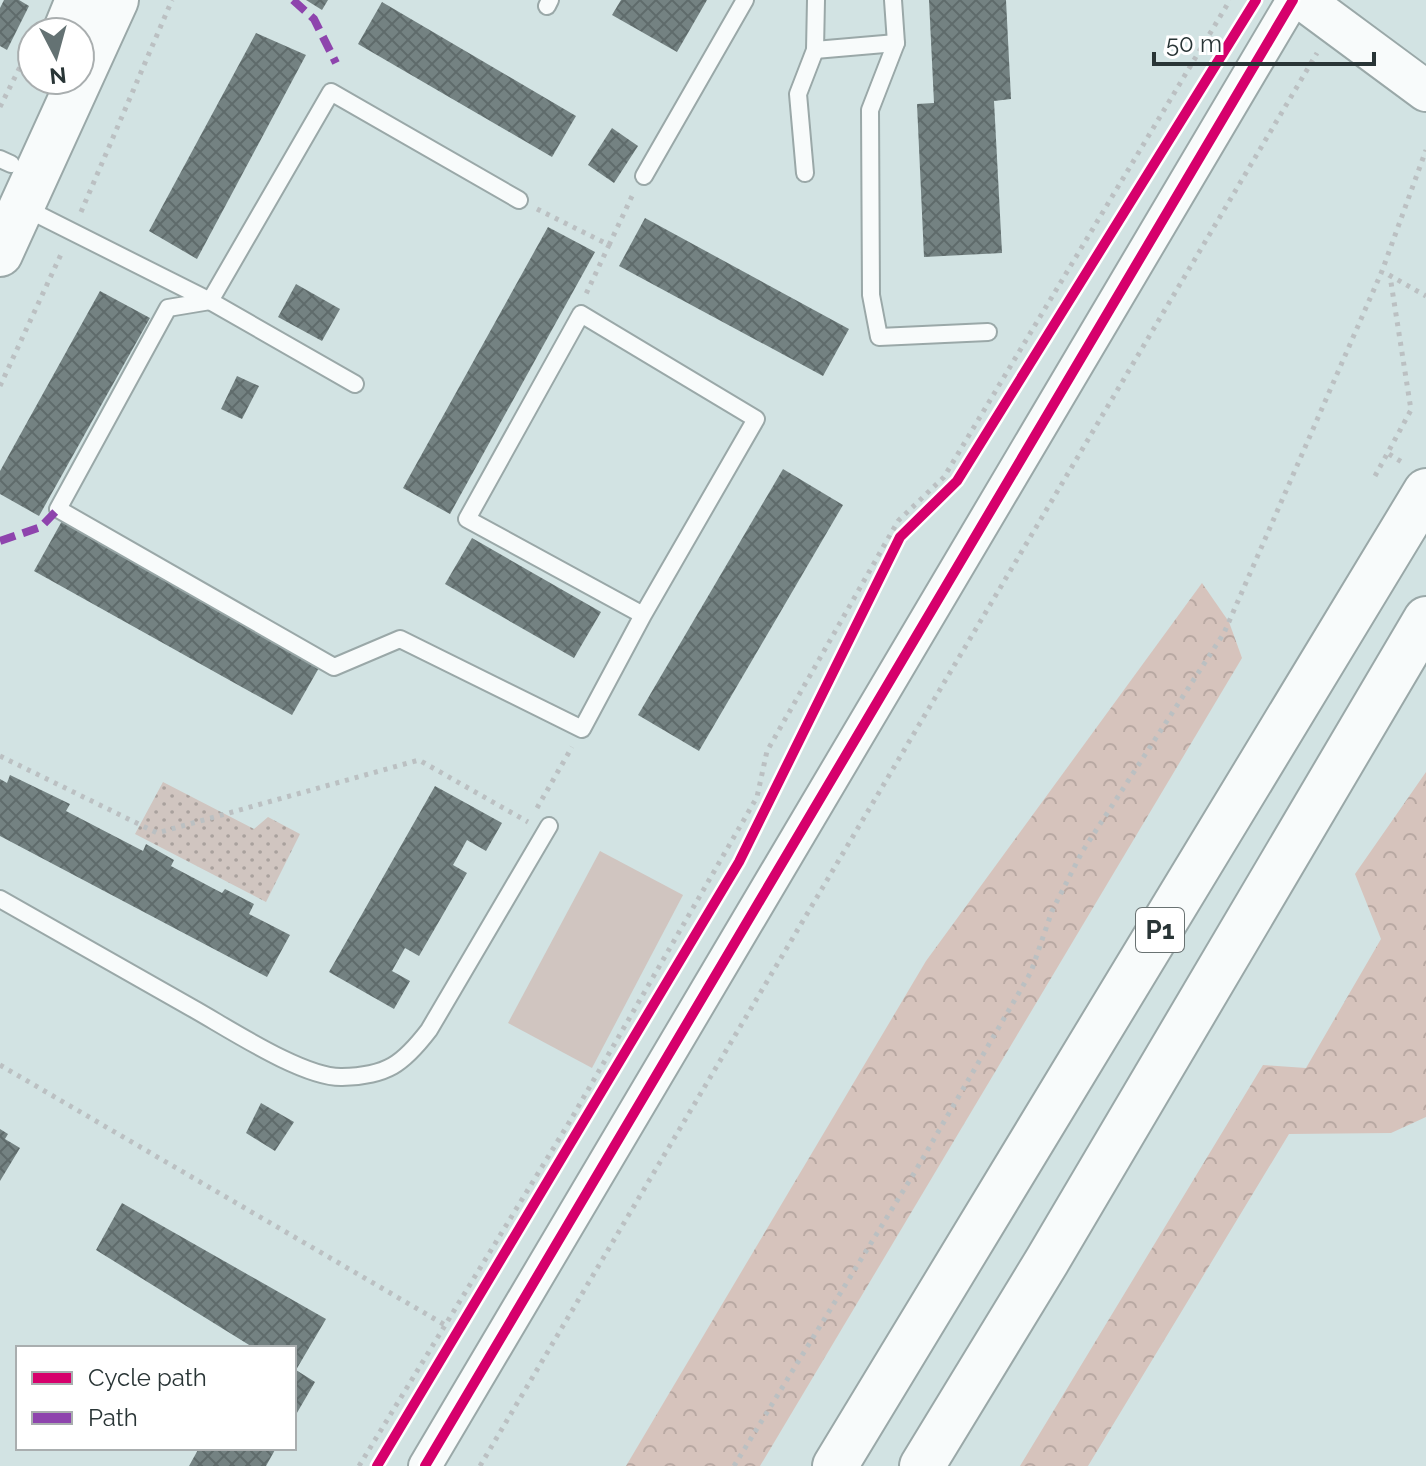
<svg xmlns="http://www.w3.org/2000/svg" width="1426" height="1466" viewBox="0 0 1426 1466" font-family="Raleway,sans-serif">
<defs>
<pattern id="forest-crowns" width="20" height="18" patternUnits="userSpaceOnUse" patternTransform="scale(2)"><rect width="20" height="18" fill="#d6c3bc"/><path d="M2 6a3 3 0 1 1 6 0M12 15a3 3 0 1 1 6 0" fill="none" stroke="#b8a8a2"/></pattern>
<pattern id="park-dots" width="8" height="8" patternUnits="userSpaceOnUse" patternTransform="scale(2)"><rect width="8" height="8" fill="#d0c5c0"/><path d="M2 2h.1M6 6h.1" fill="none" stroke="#a9a19d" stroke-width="1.8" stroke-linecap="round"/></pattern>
<pattern id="building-cross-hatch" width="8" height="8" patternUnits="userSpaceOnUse" patternTransform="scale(2)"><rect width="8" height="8" fill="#748282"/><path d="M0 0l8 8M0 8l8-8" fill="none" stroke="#5f6b6b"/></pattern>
</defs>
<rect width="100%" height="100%" fill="#d2e3e3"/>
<path fill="#d0c5c0" d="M 600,851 L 683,895 L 592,1068 L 508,1023 Z"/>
<g fill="url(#forest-crowns)">
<path d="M 1202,583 L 1229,622 L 1242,658 L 760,1466 L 626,1466 L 926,961 Z"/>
<path d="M 1426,772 L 1426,1117 L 1391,1133 L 1289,1134 L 1088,1466 L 1020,1466 L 1263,1065 L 1306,1068 L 1381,939 L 1355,874 Z"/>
</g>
<path fill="url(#park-dots)" d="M 163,782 L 254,829 L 268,817 L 300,834 L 266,902 L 135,834 Z"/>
<g fill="url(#building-cross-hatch)">
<path d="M 4,0 L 19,0 L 29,6 L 7,50 L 0,46 L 0,8 Z"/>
<path d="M 306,0 L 328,0 L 322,10 Z"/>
<path d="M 621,0 L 707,0 L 677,52 L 612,15 Z"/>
<path d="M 929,0 L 1006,0 L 1011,99 L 994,101 L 1002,253 L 924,257 L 917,104 L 934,103 Z"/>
<path d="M 382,2 L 576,116 L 552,157 L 358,44 Z"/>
<path d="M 256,33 L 306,55 L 197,259 L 149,231 Z"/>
<path d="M 612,128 L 638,146 L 614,183 L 588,165 Z"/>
<path d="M 645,218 L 849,329 L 823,376 L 619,266 Z"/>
<path d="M 548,227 L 595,252 L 450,514 L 403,488 Z"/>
<path d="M 296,284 L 340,309 L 322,341 L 278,317 Z"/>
<path d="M 100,291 L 150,318 L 39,516 L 0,494 L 0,471 Z"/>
<path d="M 237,376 L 259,386 L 242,419 L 221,409 Z"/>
<path d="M 783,469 L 843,505 L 699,751 L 638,715 Z"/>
<path d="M 62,521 L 320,666 L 292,715 L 34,571 Z"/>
<path d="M 472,538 L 601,612 L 574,658 L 445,584 Z"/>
<path d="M 10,775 L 70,804 L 66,811 L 143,851 L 146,844 L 174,860 L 171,866 L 222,893 L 225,889 L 254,904 L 249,914 L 290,935 L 267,977 L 0,836 L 0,779 L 7,783 Z"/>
<path d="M 435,786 L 502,823 L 486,851 L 467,840 L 453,865 L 467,873 L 419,956 L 405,948 L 392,971 L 410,981 L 394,1009 L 329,972 Z"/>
<path d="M 261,1103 L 294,1122 L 275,1151 L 246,1133 Z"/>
<path d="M 0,1129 L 8,1134 L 5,1139 L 20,1148 L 0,1181 Z"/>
<path d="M 122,1203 L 326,1319 L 296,1370 L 315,1382 L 294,1418 L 294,1348 L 254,1348 L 96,1250 Z"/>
<path d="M 199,1448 L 276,1448 L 266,1466 L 189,1466 Z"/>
</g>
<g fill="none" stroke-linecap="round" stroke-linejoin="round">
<g stroke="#9aa8a8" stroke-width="20">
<g id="service">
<path d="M 893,0 L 896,43 L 870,110 L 871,295 L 879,337 L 988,332"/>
<path d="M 547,6 L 550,0"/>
<path d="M 815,50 L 896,43"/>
<path d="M 0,159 L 11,164"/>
<path d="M 805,173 L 798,94 L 815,50 L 816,0"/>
<path d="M 644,176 L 745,0"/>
<path d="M 23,207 L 210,301 L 168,308 L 58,509 L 334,667 L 400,639 L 582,729 L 643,615 L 756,419 L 581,314 L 467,519 L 643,615"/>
<path d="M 355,384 L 210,301 L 331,92 L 519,200"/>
<path d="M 0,899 C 64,935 128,972 192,1008 C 228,1028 303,1078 342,1077 C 387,1076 403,1064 429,1030 L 549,826"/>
</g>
</g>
<g stroke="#9aa8a8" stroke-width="36">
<path id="minor" d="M 425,1466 L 1293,0"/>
</g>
<g stroke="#9aa8a8" stroke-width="44">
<path id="tertiary" d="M 1303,0 L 1426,91"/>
</g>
<g stroke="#9aa8a8" stroke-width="48">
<g id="secondary">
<path d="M 65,32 L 78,0"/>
<path d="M 0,254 L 116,0"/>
</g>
</g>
<g stroke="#9aa8a8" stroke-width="48">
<g id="trunk">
<path d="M 835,1466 L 1426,491"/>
<path d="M 922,1466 L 1047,1261 L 1426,619"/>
</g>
</g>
<g stroke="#bbc0c2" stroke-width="5" stroke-dasharray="4 6" stroke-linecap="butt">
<path d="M 0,107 L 32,43"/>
<path d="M 537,209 L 609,245 L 586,294"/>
<path d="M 81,212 L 172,0"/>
<path d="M 609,245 L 633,194"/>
<path d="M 1389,275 L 1426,296"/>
<path d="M 0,386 L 63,250"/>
<path d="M 1389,454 L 1405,464"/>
<path d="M 1375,476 L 1411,410 L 1390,276"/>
<path d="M 0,756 L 157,833 L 419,760 L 528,822"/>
<path d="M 537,808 L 572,747"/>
<path d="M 0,1065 L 445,1325"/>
<path d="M 359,1466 L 570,1121 L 757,797 L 767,751 L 898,521 L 944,477 L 1230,0"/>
<path d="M 480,1466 L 1317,53"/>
<path d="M 734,1466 L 916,1170 L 1031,972 L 1052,911 L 1082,852 L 1224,633 L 1382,271 L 1426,150"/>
</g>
<use href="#service" stroke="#f8fbfb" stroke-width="16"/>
<use href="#minor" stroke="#f8fbfb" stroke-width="32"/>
<use href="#tertiary" stroke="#f8fbfb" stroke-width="40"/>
<use href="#secondary" stroke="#f8fbfb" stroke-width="44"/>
<use href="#trunk" stroke="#f8fbfb" stroke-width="44"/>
<g stroke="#8e44ad" stroke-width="8" stroke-dasharray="16 8" stroke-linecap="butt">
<path d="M 293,0 L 314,19 L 336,63"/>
<path d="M 0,541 L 41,527 L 58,509"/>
</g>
<g stroke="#fff" stroke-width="15">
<g id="cycleway">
<path d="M 377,1466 L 739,862 L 900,537 L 957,481 L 1256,0"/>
<path d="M 425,1466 L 1293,0"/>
</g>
</g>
<use href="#cycleway" stroke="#d6006c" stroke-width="10"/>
</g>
<g text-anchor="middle" stroke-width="8" stroke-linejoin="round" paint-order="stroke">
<rect fill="#fff" stroke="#697272" stroke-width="2" x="1136" y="908" width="48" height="44" rx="6"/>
<g font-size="26" font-weight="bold" fill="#293536">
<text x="1160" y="939">Р1</text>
</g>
</g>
<rect x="16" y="1346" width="280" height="104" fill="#ffffff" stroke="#a9aeaf" stroke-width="2"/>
<rect x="32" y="1372" width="40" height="12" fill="#d6006c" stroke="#a9aeaf" stroke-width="2"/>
<text x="88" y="1386" font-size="24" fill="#293536">Cycle path</text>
<rect x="32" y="1412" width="40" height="12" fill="#8e44ad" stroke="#a9aeaf" stroke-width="2"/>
<text x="88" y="1426" font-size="24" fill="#293536">Path</text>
<g transform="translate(56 56) rotate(174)"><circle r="38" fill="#ffffff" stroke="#a9aeaf" stroke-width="2"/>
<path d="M0-6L14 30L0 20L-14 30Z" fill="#647273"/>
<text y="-12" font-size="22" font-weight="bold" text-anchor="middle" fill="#293536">N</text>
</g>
<path d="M1154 52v12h220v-12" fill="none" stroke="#293536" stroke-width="4"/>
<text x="1166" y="52" font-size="24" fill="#293536" stroke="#ffffff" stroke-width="6" paint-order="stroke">50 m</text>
</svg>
